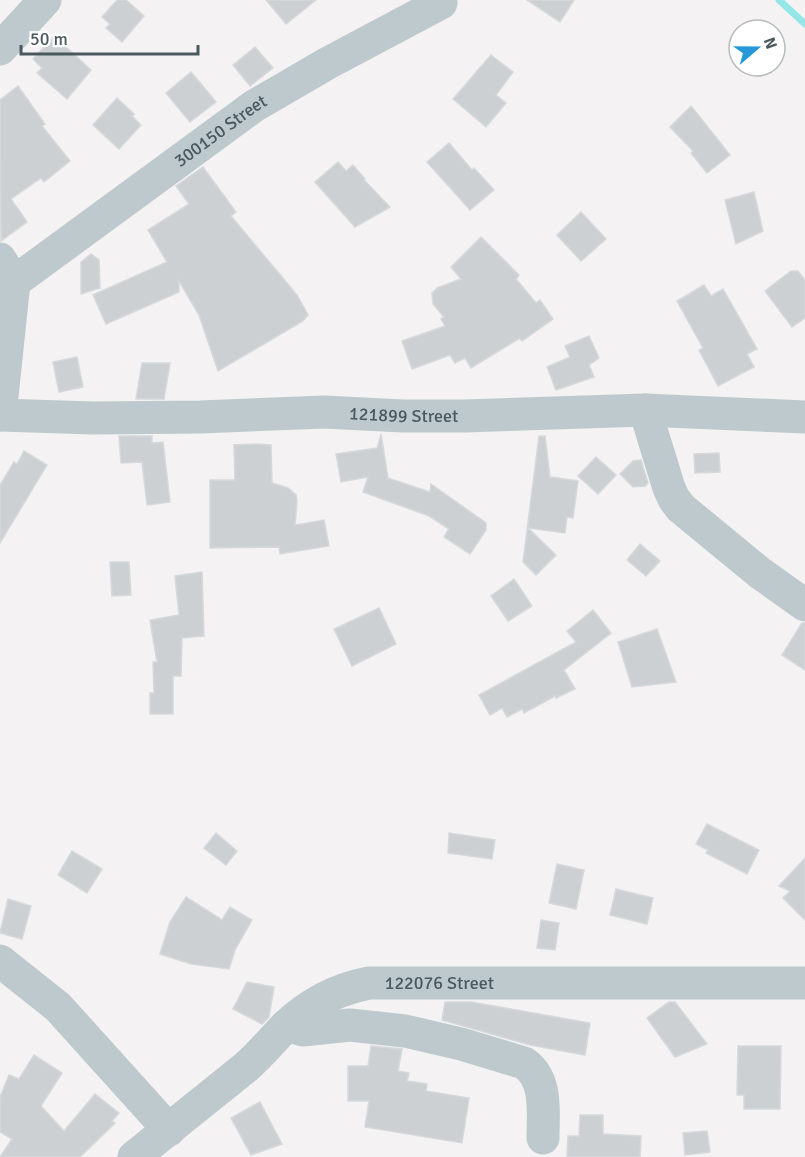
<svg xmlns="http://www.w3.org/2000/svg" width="805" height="1157" viewBox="0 0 805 1157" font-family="Signika,sans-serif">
<rect width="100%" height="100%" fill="#f4f2f2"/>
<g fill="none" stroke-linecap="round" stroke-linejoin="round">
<path stroke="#94e6e7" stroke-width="7" d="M 779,0 L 805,24"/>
</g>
<g fill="#ccd0d3" stroke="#d6d9dc" stroke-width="1.5">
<path d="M 117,0 L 126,0 L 144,16 L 122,42 L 106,28 L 110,24 L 102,17 Z"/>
<path d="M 266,0 L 316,0 L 286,24 Z"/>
<path d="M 527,0 L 574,0 L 560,22 Z"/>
<path d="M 54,36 L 91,70 L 67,99 L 37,73 L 42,68 L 33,59 Z"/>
<path d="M 255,47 L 273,68 L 250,86 L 233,65 Z"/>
<path d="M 491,55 L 513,72 L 496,95 L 506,103 L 486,127 L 453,99 Z"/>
<path d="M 191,72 L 216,102 L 190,122 L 166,93 Z"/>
<path d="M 18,86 L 45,124 L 42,126 L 70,161 L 44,182 L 41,178 L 11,199 L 27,222 L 1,241 L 0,100 Z"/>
<path d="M 117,98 L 134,114 L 132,116 L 141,125 L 119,149 L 93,125 Z"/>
<path d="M 691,106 L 730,155 L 707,173 L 691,153 L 693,151 L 670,127 Z"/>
<path d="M 449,143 L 472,170 L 474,168 L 494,190 L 470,210 L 427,162 Z"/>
<path d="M 338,162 L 346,171 L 353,165 L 365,179 L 364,180 L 390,207 L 355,227 L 315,182 Z"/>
<path d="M 203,167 L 236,212 L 231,216 L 297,295 L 308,315 L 303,321 L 218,371 L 199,315 L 179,281 L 179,292 L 106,324 L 93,295 L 167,262 L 148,230 L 189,204 L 176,186 Z"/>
<path d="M 754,192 L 763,231 L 736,244 L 725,200 Z"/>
<path d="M 581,212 L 606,239 L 581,261 L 557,235 Z"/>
<path d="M 481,237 L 519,275 L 516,279 L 536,303 L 540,300 L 553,319 L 522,341 L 520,338 L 471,368 L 465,358 L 455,363 L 450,355 L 412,369 L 402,341 L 445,326 L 441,319 L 444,317 L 433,304 L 432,293 L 437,288 L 461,279 L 451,267 Z"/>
<path d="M 91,254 L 99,260 L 100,288 L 81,294 L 81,262 Z"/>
<path d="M 791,271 L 798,271 L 805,280 L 805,318 L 792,327 L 765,291 Z"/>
<path d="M 704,285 L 711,296 L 723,289 L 757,349 L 747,354 L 754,367 L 718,386 L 699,350 L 703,348 L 677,301 Z"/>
<path d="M 589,336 L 599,358 L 589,365 L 594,377 L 556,390 L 547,367 L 570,357 L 565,346 Z"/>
<path d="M 77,357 L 83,387 L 59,392 L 53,362 Z"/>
<path d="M 142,363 L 170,363 L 164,399 L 136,399 Z"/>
<path d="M 381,434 L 388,478 L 430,492 L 431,484 L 486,523 L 486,530 L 470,554 L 444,537 L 449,529 L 429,516 L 363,492 L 368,477 L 341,482 L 336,454 L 377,448 Z"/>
<path d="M 119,436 L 152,436 L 152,443 L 163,442 L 170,502 L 147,505 L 142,462 L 121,463 Z"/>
<path d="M 539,436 L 545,436 L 550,477 L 578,481 L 573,518 L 567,517 L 565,533 L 528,528 L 556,555 L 536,575 L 523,562 Z"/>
<path d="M 259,444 L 271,445 L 272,483 L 288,488 L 296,495 L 297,501 L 295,525 L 324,520 L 329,546 L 280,554 L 279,547 L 210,548 L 210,480 L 235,480 L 234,445 Z"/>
<path d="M 24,451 L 47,465 L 0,543 L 0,485 L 14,462 L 17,464 Z"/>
<path d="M 719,453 L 720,472 L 695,473 L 694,454 Z"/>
<path d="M 596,457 L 616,475 L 598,494 L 578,476 Z"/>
<path d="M 641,460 L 648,483 L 645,486 L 633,487 L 620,474 L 633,461 Z"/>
<path d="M 640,544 L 660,561 L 646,576 L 627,560 Z"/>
<path d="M 110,562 L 129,562 L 131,595 L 112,596 Z"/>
<path d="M 202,572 L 204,636 L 182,638 L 181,676 L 173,676 L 173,714 L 150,714 L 150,693 L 154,693 L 153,662 L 157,662 L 150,620 L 179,615 L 175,576 Z"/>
<path d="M 514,579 L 532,606 L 508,621 L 491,596 Z"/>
<path d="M 379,608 L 396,644 L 352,666 L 334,629 Z"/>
<path d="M 593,610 L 611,633 L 564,670 L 575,689 L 556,698 L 555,696 L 524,713 L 522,709 L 507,717 L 502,708 L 490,715 L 479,695 L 576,642 L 567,631 Z"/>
<path d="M 802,623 L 805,623 L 805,670 L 782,655 Z"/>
<path d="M 657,629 L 676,682 L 632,687 L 618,642 Z"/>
<path d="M 707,824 L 759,850 L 747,874 L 706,853 L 708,850 L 696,844 Z"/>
<path d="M 216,833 L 237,851 L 226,865 L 204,848 Z"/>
<path d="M 449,833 L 495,840 L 492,859 L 448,853 Z"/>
<path d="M 72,851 L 102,869 L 87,893 L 58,875 Z"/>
<path d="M 805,858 L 805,920 L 783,898 L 790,891 L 779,886 Z"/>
<path d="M 557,864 L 584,870 L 576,909 L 549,903 Z"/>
<path d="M 616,889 L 653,898 L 647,924 L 610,915 Z"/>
<path d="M 186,897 L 222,920 L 230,907 L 252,920 L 235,950 L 229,969 L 191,964 L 160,954 L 170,922 Z"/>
<path d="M 8,899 L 31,906 L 22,939 L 0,933 Z"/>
<path d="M 541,920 L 559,923 L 555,950 L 537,948 Z"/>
<path d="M 247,982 L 274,987 L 269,1017 L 262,1024 L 233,1009 Z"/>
<path d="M 445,1002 L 471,1002 L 590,1023 L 585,1055 L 530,1045 L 442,1020 Z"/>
<path d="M 669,1002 L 675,1002 L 707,1044 L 675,1057 L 647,1018 Z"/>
<path d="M 371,1046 L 402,1049 L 398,1071 L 409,1073 L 407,1081 L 427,1084 L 426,1091 L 469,1098 L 462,1143 L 365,1127 L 369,1101 L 348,1101 L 348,1066 L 368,1066 Z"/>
<path d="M 738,1046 L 781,1046 L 780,1109 L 744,1109 L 744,1095 L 737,1095 Z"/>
<path d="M 34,1055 L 62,1073 L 41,1106 L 64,1131 L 95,1094 L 119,1113 L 112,1121 L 115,1123 L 80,1157 L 0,1157 L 12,1139 L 0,1132 L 0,1097 L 9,1075 L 19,1079 Z"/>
<path d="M 260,1102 L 282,1144 L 251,1155 L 231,1118 Z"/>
<path d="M 580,1115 L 603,1115 L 603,1134 L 641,1136 L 640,1157 L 567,1157 L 568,1136 L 579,1136 Z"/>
<path d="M 707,1131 L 710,1152 L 685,1155 L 683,1133 Z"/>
</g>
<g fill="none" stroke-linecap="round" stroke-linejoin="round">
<g stroke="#bec9cd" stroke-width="33">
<path d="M 0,49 L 45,0"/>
<path d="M 0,259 L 14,282 L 0,415"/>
<path id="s1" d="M 14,282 L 254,106 L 328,63 L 441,3"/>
<path d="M 645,410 L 669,488 L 674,499 L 681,508 L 760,573 L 805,605"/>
<path id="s2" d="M 0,415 L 93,418 L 200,417 L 324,412 L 403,416 L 464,416 L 645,410 L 805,417"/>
<path d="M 0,961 L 58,1007 L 169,1130"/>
<path d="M 287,1025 L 303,1030 L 350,1025 L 405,1031 L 461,1044 L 524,1063 C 548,1079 543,1113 543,1138"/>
<path id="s3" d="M 134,1157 L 246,1067 C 261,1054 272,1040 286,1026 C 309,1004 338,989 369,983 L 805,983"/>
</g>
</g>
<g text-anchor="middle" stroke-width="5" stroke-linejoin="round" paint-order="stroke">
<g font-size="18" fill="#4a595e" stroke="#fff">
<text dy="6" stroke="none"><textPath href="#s1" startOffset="256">300150 Street</textPath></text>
<text dy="6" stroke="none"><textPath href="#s2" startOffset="404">121899 Street</textPath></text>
<text dy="6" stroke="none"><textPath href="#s3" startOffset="366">122076 Street</textPath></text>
</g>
</g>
<g transform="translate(757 48) rotate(70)"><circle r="28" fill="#ffffff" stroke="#b7bdbf" stroke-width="1.5"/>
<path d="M0-4.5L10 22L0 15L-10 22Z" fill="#2698d9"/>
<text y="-9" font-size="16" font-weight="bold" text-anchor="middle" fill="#4a595e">N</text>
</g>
<path d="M21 45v9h177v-9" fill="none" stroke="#4a595e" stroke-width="3"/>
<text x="30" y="45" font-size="18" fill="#4a595e" stroke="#ffffff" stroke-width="4.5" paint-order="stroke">50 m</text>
</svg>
